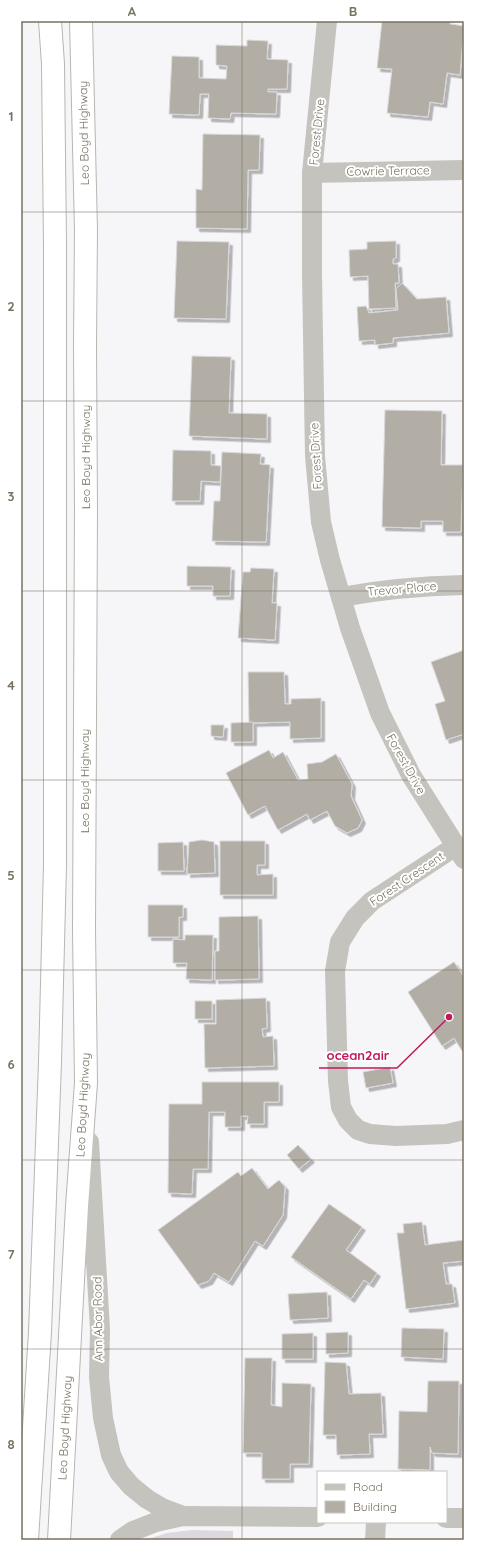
<svg xmlns="http://www.w3.org/2000/svg" width="485" height="1561" viewBox="0 0 485 1561" font-family="Quicksand,sans-serif">
<defs>
<filter id="shadow"><feDropShadow dx="3.5" dy="3.5" stdDeviation="0" flood-color="#0004"/></filter>
</defs>
<rect width="100%" height="100%" fill="#f6f6f8"/>
<path fill="#ddd7de" d="M 192,1530 L 233,1531 L 233,1540 L 145,1540 L 167,1533 Z"/>
<g fill="#b2aea5" stroke="#d8d8da" filter="url(#shadow)">
<path d="M 382,21 L 450,21 L 450,24 L 464,26 L 460,75 L 447,73 L 443,104 L 430,102 L 428,117 L 387,113 L 392,69 L 377,68 Z"/>
<path d="M 247,40 L 268,41 L 267,59 L 288,60 L 287,89 L 268,89 L 268,92 L 277,92 L 276,114 L 231,113 L 230,119 L 208,118 L 209,94 L 200,94 L 199,115 L 169,114 L 172,56 L 199,57 L 199,78 L 226,79 L 227,66 L 216,65 L 216,45 L 247,46 Z"/>
<path d="M 203,134 L 260,135 L 259,170 L 248,170 L 247,229 L 196,228 L 196,189 L 202,190 Z"/>
<path d="M 177,241 L 229,242 L 226,319 L 174,318 Z"/>
<path d="M 396,241 L 396,258 L 393,259 L 393,264 L 398,264 L 399,283 L 395,283 L 396,308 L 369,309 L 368,276 L 350,277 L 349,250 L 367,249 L 367,242 Z"/>
<path d="M 402,283 L 417,299 L 446,297 L 449,333 L 393,338 L 393,343 L 375,345 L 375,340 L 359,341 L 357,307 L 366,306 L 369,313 L 398,310 L 396,289 Z"/>
<path d="M 192,356 L 231,357 L 229,413 L 267,414 L 267,439 L 189,436 Z"/>
<path d="M 385,410 L 442,411 L 441,465 L 463,465 L 461,532 L 443,532 L 443,521 L 421,521 L 421,528 L 382,527 Z"/>
<path d="M 173,450 L 211,451 L 211,465 L 221,466 L 220,482 L 201,481 L 200,501 L 172,501 Z"/>
<path d="M 222,452 L 261,454 L 260,464 L 270,465 L 266,542 L 212,541 L 214,501 L 220,501 Z"/>
<path d="M 187,566 L 231,567 L 230,596 L 213,596 L 213,586 L 187,586 Z"/>
<path d="M 251,568 L 274,569 L 272,603 L 277,603 L 275,640 L 238,638 L 243,572 L 250,572 Z"/>
<path d="M 464,650 L 464,734 L 446,740 L 435,704 L 445,701 L 431,662 Z"/>
<path d="M 248,672 L 284,672 L 285,704 L 291,704 L 291,699 L 321,698 L 321,738 L 290,739 L 290,722 L 249,723 Z"/>
<path d="M 253,722 L 253,742 L 231,742 L 231,723 Z"/>
<path d="M 211,725 L 224,725 L 223,737 L 211,736 Z"/>
<path d="M 269,750 L 273,758 L 283,752 L 298,780 L 308,779 L 307,764 L 322,762 L 336,754 L 352,784 L 351,796 L 362,820 L 358,828 L 347,833 L 335,826 L 327,811 L 310,820 L 307,814 L 278,830 L 265,806 L 248,815 L 226,773 Z"/>
<path d="M 202,840 L 214,842 L 215,873 L 187,874 L 189,842 Z"/>
<path d="M 220,841 L 265,841 L 265,865 L 257,865 L 257,875 L 273,874 L 273,895 L 220,895 Z"/>
<path d="M 183,842 L 184,871 L 158,871 L 158,843 Z"/>
<path d="M 148,905 L 183,905 L 183,917 L 179,917 L 179,937 L 148,937 Z"/>
<path d="M 258,916 L 259,979 L 215,980 L 215,951 L 219,951 L 219,917 Z"/>
<path d="M 185,935 L 213,935 L 212,980 L 186,979 L 187,963 L 173,963 L 173,939 L 185,940 Z"/>
<path d="M 454,962 L 464,977 L 464,1054 L 454,1038 L 442,1046 L 408,992 Z"/>
<path d="M 266,998 L 267,1028 L 262,1029 L 263,1037 L 273,1036 L 274,1066 L 205,1068 L 204,1024 L 216,1024 L 216,1000 Z"/>
<rect x="195" y="1001" width="17" height="18"/>
<path d="M 390,1067 L 393,1083 L 366,1088 L 363,1072 Z"/>
<path d="M 202,1082 L 279,1082 L 279,1102 L 264,1102 L 264,1124 L 247,1124 L 248,1116 L 241,1116 L 241,1127 L 225,1127 L 225,1112 L 209,1112 L 208,1169 L 193,1169 L 192,1194 L 168,1193 L 169,1104 L 202,1104 Z"/>
<path d="M 298,1145 L 311,1159 L 299,1169 L 287,1155 Z"/>
<path d="M 252,1168 L 268,1189 L 279,1180 L 285,1187 L 283,1215 L 263,1246 L 255,1241 L 229,1282 L 214,1273 L 209,1281 L 198,1285 L 158,1230 L 238,1172 L 241,1176 Z"/>
<path d="M 329,1204 L 362,1227 L 346,1250 L 377,1273 L 370,1284 L 364,1280 L 351,1299 L 291,1257 Z"/>
<path d="M 422,1222 L 425,1245 L 464,1240 L 464,1261 L 443,1263 L 446,1284 L 452,1284 L 455,1303 L 406,1309 L 397,1233 L 404,1233 L 403,1224 Z"/>
<path d="M 327,1292 L 328,1318 L 290,1320 L 288,1294 Z"/>
<path d="M 402,1328 L 444,1329 L 443,1359 L 401,1357 Z"/>
<path d="M 348,1332 L 348,1353 L 326,1354 L 326,1333 Z"/>
<path d="M 313,1333 L 313,1359 L 282,1359 L 282,1334 Z"/>
<path d="M 245,1358 L 272,1358 L 271,1405 L 282,1407 L 282,1383 L 311,1384 L 309,1464 L 290,1464 L 290,1479 L 262,1479 L 262,1453 L 243,1453 Z"/>
<path d="M 325,1362 L 346,1363 L 349,1394 L 381,1393 L 383,1434 L 369,1434 L 370,1454 L 337,1455 L 336,1435 L 323,1435 Z"/>
<path d="M 428,1381 L 459,1381 L 458,1454 L 432,1453 L 430,1447 L 430,1470 L 398,1469 L 399,1411 L 427,1412 Z"/>
</g>
<g fill="none" stroke-linecap="round" stroke-linejoin="round">
<g stroke="#b8b6b1" stroke-width="24">
<g id="highway">
<path d="M 27,1540 L 40,1332 L 50,1062 L 55,865 L 55,245 L 53,64 L 50,21"/>
<path d="M 59,1540 L 77,1206 L 86,1083 L 84,929 L 86,509 L 85,345 L 86,230 L 81,21"/>
</g>
</g>
<g stroke="#c5c3bd" stroke-width="20">
<path d="M 327,21 L 312,173 L 312,275 L 314,396 L 315,456 L 321,522 L 330,560 L 350,628 L 380,713 L 411,775 L 464,859"/>
<path d="M 312,173 L 464,170"/>
<path d="M 341,597 C 384,589 420,586 464,585"/>
<path d="M 456,846 L 372,901 L 355,918 L 340,942 L 335,971 L 338,1081 L 341,1107 L 348,1120 L 358,1130 L 370,1134 L 396,1136 L 447,1134 L 464,1130"/>
<path d="M 89,1142 L 100,1329 L 99,1377 L 103,1418 L 111,1455 L 119,1472 L 131,1486 L 147,1499 L 164,1509 L 183,1516"/>
<path d="M 446,1518 L 464,1518"/>
<path d="M 120,1540 L 133,1531 L 156,1522 L 183,1516 L 318,1517"/>
<path d="M 375,1540 L 376,1522"/>
</g>
<use href="#highway" stroke="#fff" stroke-width="22"/>
</g>
<path fill="none" stroke="#787161" stroke-width="1" stroke-opacity="0.55" d="M 242,21 L 242,1540M 21,212 L 464,212M 21,401 L 464,401M 21,591 L 464,591M 21,780 L 464,780M 21,970 L 464,970M 21,1160 L 464,1160M 21,1349 L 464,1349"/>
<g text-anchor="middle" stroke-width="4" stroke-linejoin="round" paint-order="stroke">
<g font-size="12" fill="#787161" stroke="#fff">
<text transform="translate(317 132) rotate(-84)" y="4">Forest Drive</text>
<text transform="translate(84 133) rotate(-91)" y="4">Leo Boyd Highway</text>
<text transform="translate(388 171) rotate(-1)" y="4">Cowrie Terrace</text>
<text transform="translate(316 456) rotate(-93)" y="4">Forest Drive</text>
<text transform="translate(86 457) rotate(-90)" y="4">Leo Boyd Highway</text>
<text transform="translate(402 589) rotate(-5)" y="4">Trevor Place</text>
<text transform="translate(406 764) rotate(61)" y="4">Forest Drive</text>
<text transform="translate(85 781) rotate(-90)" y="4">Leo Boyd Highway</text>
<text transform="translate(407 879) rotate(-34)" y="4">Forest Crescent</text>
<text transform="translate(83 1105) rotate(-87)" y="4">Leo Boyd Highway</text>
<text transform="translate(98 1319) rotate(-91)" y="4">Ann Abor Road</text>
<text transform="translate(65 1428) rotate(-87)" y="4">Leo Boyd Highway</text>
</g>
</g>
<path fill="none" stroke="#c2185b" stroke-width="1.5" d="M449 1017L397 1068H319"/>
<circle fill="#c2185b" stroke="#fff" stroke-width="1.5" cx="449" cy="1017" r="4"/>
<g font-size="13" text-anchor="middle" font-weight="bold" fill="#c2185b" stroke="#fff" stroke-width="4" stroke-linejoin="round" paint-order="stroke">
<text x="358" y="1060">ocean2air</text>
</g>
<rect width="485" height="1561" fill="none" stroke="#ffffff" stroke-width="44"/>
<rect x="317" y="1471" width="130" height="52" fill="#ffffff" stroke="#c9c6c0"/>
<rect x="325" y="1484" width="20" height="6" fill="#c5c3bd" stroke="#c9c6c0"/>
<text x="353" y="1491" font-size="12" fill="#787161">Road</text>
<rect x="325" y="1501" width="20" height="12" fill="#b2aea5" stroke="#c9c6c0"/>
<text x="353" y="1511" font-size="12" fill="#787161">Building</text>
<rect x="22" y="22" width="441" height="1517" fill="none" stroke="#787161" stroke-width="1.5"/>
<g font-size="13" text-anchor="middle" font-weight="bold" fill="#787161">
<text x="132" y="16">A</text>
<text x="353" y="16">B</text>
<text x="11" y="121">1</text>
<text x="11" y="311">2</text>
<text x="11" y="501">3</text>
<text x="11" y="690">4</text>
<text x="11" y="880">5</text>
<text x="11" y="1069">6</text>
<text x="11" y="1259">7</text>
<text x="11" y="1449">8</text>
</g>
</svg>
